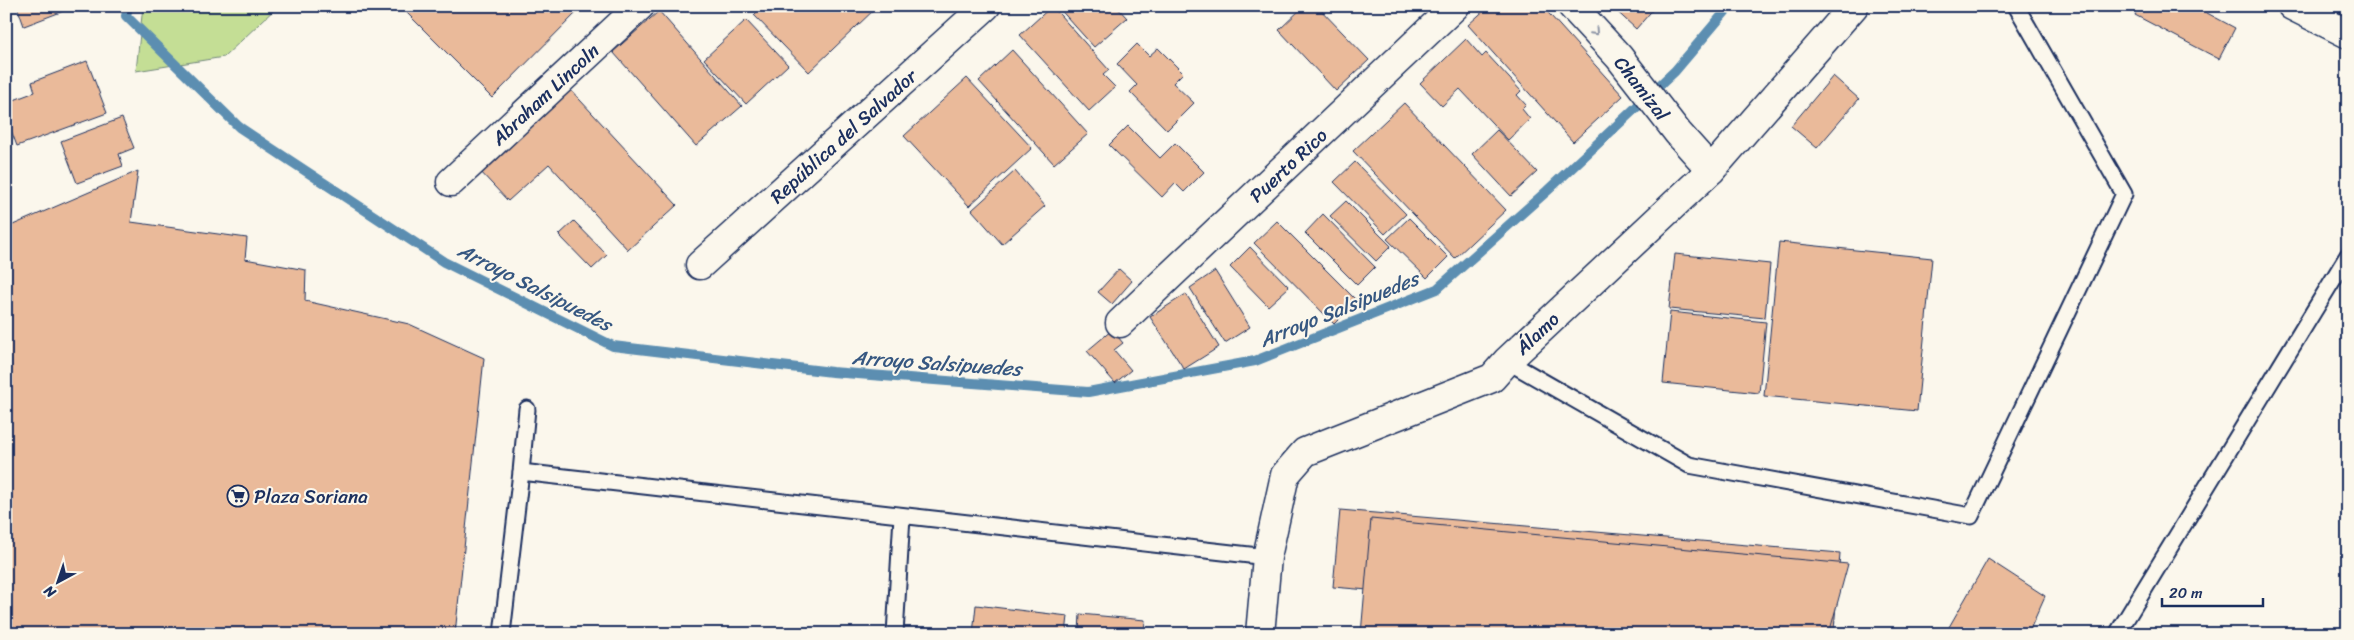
<svg xmlns="http://www.w3.org/2000/svg" width="2354" height="640" viewBox="0 0 2354 640" font-family="Sriracha,sans-serif">
<rect width="100%" height="100%" fill="#fbf7ec"/>
<filter id="ink" filterUnits="userSpaceOnUse"><feTurbulence type="fractalNoise" baseFrequency=".02" numOctaves="2"/><feDisplacementMap in="SourceGraphic" scale="10" xChannelSelector="R" yChannelSelector="G"/><feConvolveMatrix kernelMatrix="1 2 1 2 8 2 1 2 1" color-interpolation-filters="sRGB"/></filter>
<g filter="url(#ink)">
<path fill="#c4de95" stroke="#70867a" d="M 143,6 L 278,6 L 224,57 L 136,71 Z"/>
<g fill="none" stroke-linecap="round" stroke-linejoin="round">
<path stroke="#5c8eb1" stroke-width="10" d="M 128,6 L 126,16 L 239,127 L 444,262 L 613,346 L 832,372 L 1088,392 L 1255,361 L 1437,289 L 1547,191 L 1675,71 L 1730,6"/>
</g>
<g fill="#eaba9a" stroke="#1b2f5e">
<path d="M 17,6 L 73,6 L 74,7 L 24,26 Z"/>
<path d="M 400,6 L 583,6 L 492,98 Z"/>
<path d="M 763,6 L 878,6 L 809,72 L 754,15 Z"/>
<path d="M 1052,6 L 1109,70 L 1103,75 L 1115,87 L 1089,111 L 1020,35 Z"/>
<path d="M 1057,6 L 1116,6 L 1127,18 L 1094,47 Z"/>
<path d="M 1304,6 L 1317,6 L 1369,60 L 1336,91 L 1279,30 Z"/>
<path d="M 1489,6 L 1542,6 L 1623,96 L 1573,142 L 1468,25 Z"/>
<path d="M 1611,6 L 1656,6 L 1636,29 Z"/>
<path d="M 2139,6 L 2194,6 L 2235,28 L 2219,59 L 2135,15 Z"/>
<path d="M 659,11 L 742,106 L 696,146 L 613,52 Z"/>
<path d="M 746,20 L 788,65 L 746,104 L 704,59 Z"/>
<path d="M 1466,39 L 1482,57 L 1486,53 L 1521,91 L 1517,95 L 1526,105 L 1522,109 L 1530,119 L 1508,140 L 1460,89 L 1442,106 L 1420,83 Z"/>
<path d="M 1137,44 L 1149,56 L 1158,48 L 1183,73 L 1173,83 L 1194,103 L 1167,130 L 1130,92 L 1137,85 L 1117,64 Z"/>
<path d="M 1012,50 L 1088,134 L 1054,164 L 979,81 Z"/>
<path d="M 87,61 L 107,113 L 17,146 L 6,117 L 6,103 L 35,92 L 32,82 Z"/>
<path d="M 1833,76 L 1859,99 L 1817,148 L 1791,126 Z"/>
<path d="M 967,78 L 1032,148 L 969,206 L 904,136 Z"/>
<path d="M 568,87 L 677,205 L 628,250 L 549,164 L 508,201 L 478,169 Z"/>
<path d="M 1404,103 L 1506,210 L 1455,258 L 1353,151 Z"/>
<path d="M 122,118 L 134,148 L 119,154 L 123,166 L 77,183 L 61,141 Z"/>
<path d="M 1128,126 L 1160,158 L 1175,143 L 1204,172 L 1184,192 L 1175,183 L 1162,197 L 1109,145 Z"/>
<path d="M 1497,130 L 1537,172 L 1511,196 L 1472,154 Z"/>
<path d="M 1355,162 L 1406,214 L 1385,234 L 1334,182 Z"/>
<path d="M 138,171 L 131,222 L 247,238 L 245,259 L 306,270 L 305,301 L 409,324 L 484,358 L 455,634 L 6,634 L 6,228 Z"/>
<path d="M 1015,171 L 1045,206 L 1002,244 L 972,210 Z"/>
<path d="M 1346,201 L 1391,246 L 1376,261 L 1330,216 Z"/>
<path d="M 1323,214 L 1375,267 L 1357,285 L 1305,233 Z"/>
<path d="M 1409,218 L 1448,257 L 1427,278 L 1387,239 Z"/>
<path d="M 574,221 L 607,255 L 592,269 L 559,235 Z"/>
<path d="M 1277,221 L 1357,301 L 1334,324 L 1254,243 Z"/>
<path d="M 1779,242 L 1932,258 L 1917,411 L 1764,396 Z"/>
<path d="M 1250,247 L 1289,287 L 1268,306 L 1230,267 Z"/>
<path d="M 1675,254 L 1770,264 L 1765,318 L 1669,309 Z"/>
<path d="M 1119,269 L 1132,281 L 1112,304 L 1098,292 Z"/>
<path d="M 1215,271 L 1250,327 L 1225,343 L 1190,288 Z"/>
<path d="M 1186,294 L 1219,347 L 1184,369 L 1150,317 Z"/>
<path d="M 1670,312 L 1766,322 L 1759,393 L 1663,383 Z"/>
<path d="M 1112,330 L 1123,343 L 1114,350 L 1131,370 L 1115,383 L 1087,351 Z"/>
<path d="M 1340,510 L 1840,553 L 1834,630 L 1333,587 Z"/>
<path d="M 1371,519 L 1848,564 L 1829,634 L 1361,634 Z"/>
<path d="M 1988,559 L 2045,596 L 2028,634 L 1945,634 Z"/>
<path d="M 976,605 L 1068,616 L 1066,634 L 973,634 Z"/>
<path d="M 1080,614 L 1145,620 L 1144,634 L 1079,633 Z"/>
</g>
<g fill="none" stroke-linecap="round" stroke-linejoin="round">
<g stroke="#1b2f5e" stroke-width="19">
<g id="lane">
<path d="M 1507,361 L 1689,465 L 1971,516 L 2124,194 L 2016,6"/>
<path d="M 521,472 L 527,409"/>
<path d="M 502,634 L 521,472 L 1267,557"/>
<path d="M 895,634 L 902,516"/>
<path d="M 2117,634 L 2348,255"/>
</g>
</g>
<g stroke="#1b2f5e" stroke-width="31">
<g id="street">
<path d="M 1572,6 L 1619,57 L 1678,133 L 1711,170"/>
<path d="M 2292,6 L 2348,34"/>
<path d="M 451,182 L 640,6"/>
<path d="M 700,265 L 986,6"/>
<path d="M 1120,323 L 1455,6"/>
<path d="M 1260,634 L 1267,557 L 1285,475 L 1305,452 L 1492,378 L 1507,361 L 1711,170 L 1854,6"/>
</g>
</g>
<use href="#lane" stroke="#fbf7ec" stroke-width="15"/>
<use href="#street" stroke="#fbf7ec" stroke-width="28"/>
</g>
<defs><path id="oneway-chevron" d="M-2-3.5L2.5 0L-2 3.5" fill="none" stroke-width="1.6" stroke-linecap="round" stroke-linejoin="round" transform="scale(1.25)"/></defs>
<use stroke="#8b93a5" href="#oneway-chevron" transform="translate(1595 32) rotate(47)"/>
</g>
<defs>
<g id="supermarket-ring" transform="scale(1.125)"><circle r="9.5" fill="#fbf7ec" stroke="#1b2f5e" stroke-width="1.5"/><path d="M-6-5.5h2.5l.6 2H6L4.5 2H-2.5L-4.4-4H-6ZM-1.5 3.2a1.3 1.3 0 1 0 .1 0ZM3 3.2a1.3 1.3 0 1 0 .1 0Z" fill="#1b2f5e"/></g>
</defs>
<g fill-rule="evenodd">
<use href="#supermarket-ring" x="238" y="496"/>
</g>
<g text-anchor="middle" stroke-width="4" stroke-linejoin="round" paint-order="stroke">
<g font-size="19" fill="#1b2f5e" stroke="#fbf7ec">
<text transform="translate(1642 88) rotate(52)" y="7">Chamizal</text>
<text transform="translate(545 94) rotate(-43)" y="7">Abraham Lincoln</text>
<text transform="translate(843 136) rotate(-42)" y="7">República del Salvador</text>
<text transform="translate(1288 165) rotate(-43)" y="7">Puerto Rico</text>
<text transform="translate(1537 333) rotate(-43)" y="7">Álamo</text>
</g>
<g font-size="19" fill="#1b2f5e" stroke="#fbf7ec" text-anchor="start">
<text x="254" y="503">Plaza Soriana</text>
</g>
<g font-size="20" font-style="italic" fill="#365781" stroke="#fbf7ec">
<text transform="translate(535 287) rotate(27)" y="7">Arroyo Salsipuedes</text>
<text transform="translate(1339 309) rotate(-22)" y="7">Arroyo Salsipuedes</text>
<text transform="translate(937 363) rotate(4)" y="7">Arroyo Salsipuedes</text>
</g>
</g>
<rect width="2354" height="640" fill="none" stroke="#fbf7ec" stroke-width="25"/>
<rect x="12" y="12" width="2329" height="615" fill="none" stroke="#1b2f5e" stroke-width="2" filter="url(#ink)"/>
<g transform="translate(58 582) rotate(220)" stroke="#fbf7ec" stroke-width="4" paint-order="stroke">
<path d="M0-4L9 19L0 12L-9 19Z" fill="#1b2f5e"/>
<text y="-8" font-size="14" font-weight="bold" text-anchor="middle" fill="#1b2f5e">N</text>
</g>
<path d="M2162 598v8h101v-8" fill="none" stroke="#1b2f5e" stroke-width="2.5"/>
<text x="2169" y="598" font-size="15" fill="#1b2f5e" stroke="#fbf7ec" stroke-width="4" paint-order="stroke">20 m</text>
</svg>
